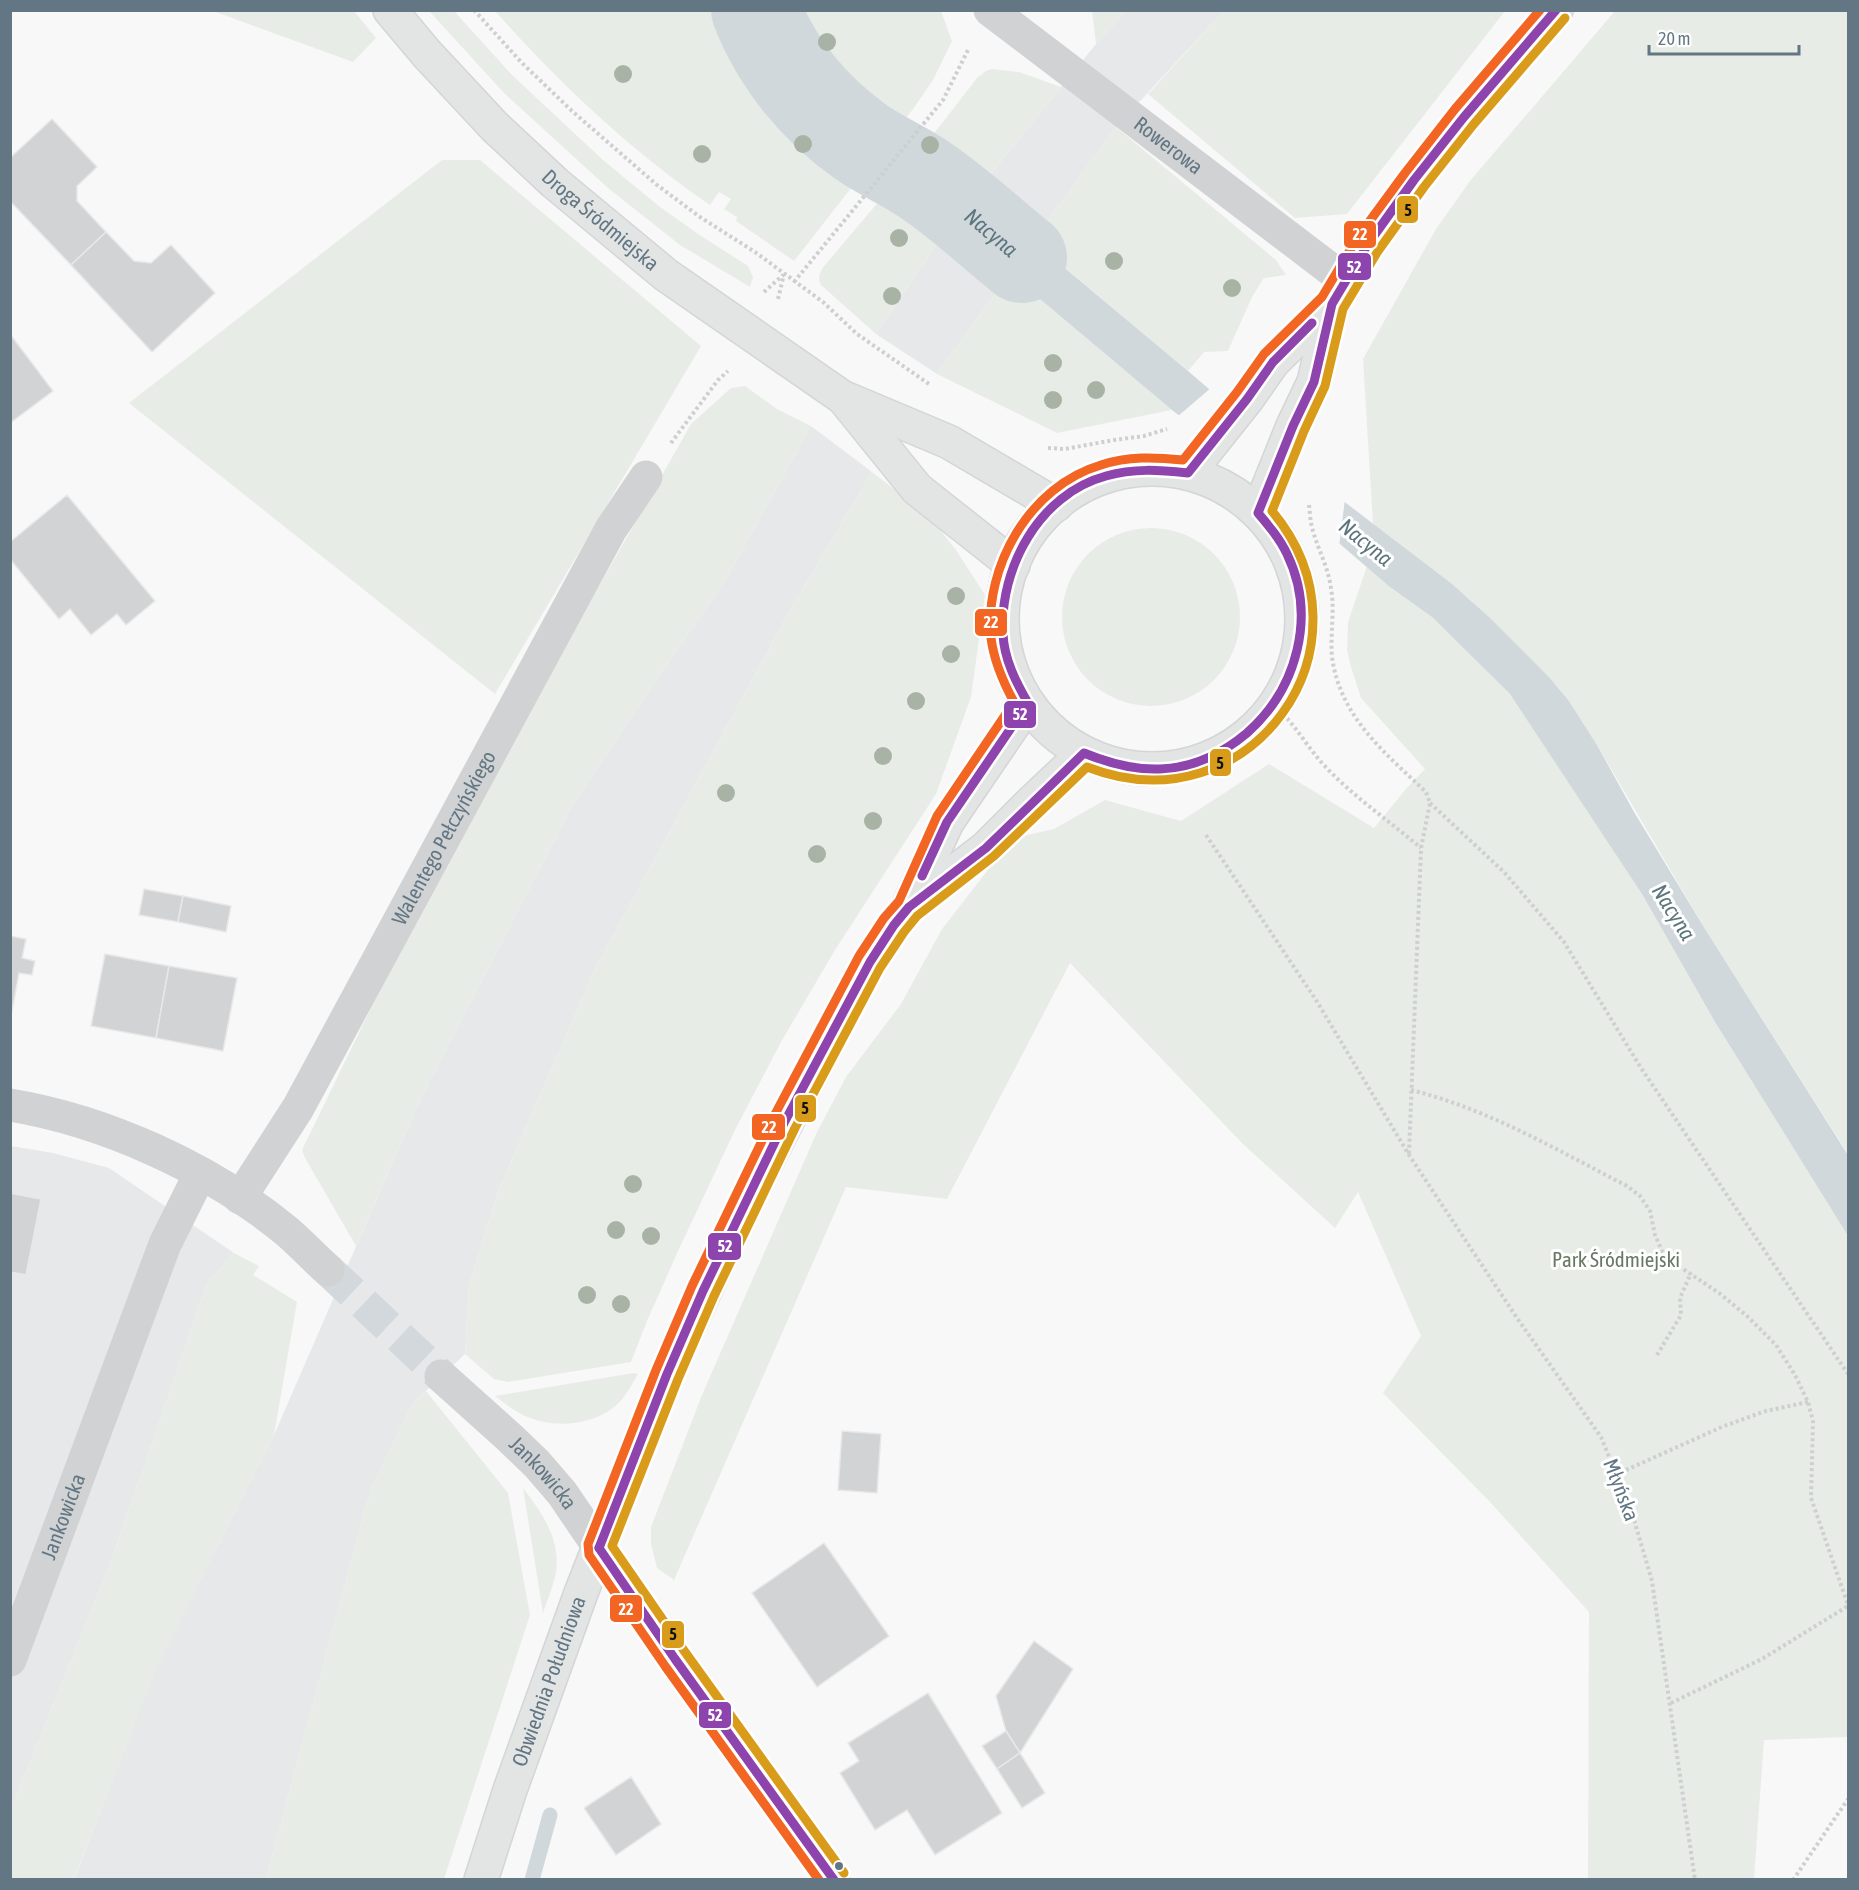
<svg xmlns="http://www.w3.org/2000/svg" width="1859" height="1890" viewBox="0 0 1859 1890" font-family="'Asap Condensed',sans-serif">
<rect width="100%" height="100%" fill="#f8f8f8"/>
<g fill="#e7e8e9">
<path d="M 1126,11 L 1224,11 L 1116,127 L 1033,241 L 975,193 L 1096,44 Z"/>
<path d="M 951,224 L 1010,273 L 937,374 L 876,334 Z"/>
<path d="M 811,426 L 872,472 L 789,612 L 595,969 L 499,1189 L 469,1285 L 465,1354 L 412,1404 L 370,1491 L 266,1879 L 74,1880 L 156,1667 L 274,1435 L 418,1104 L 573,804 L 730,572 Z"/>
<path d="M 11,1146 L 53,1153 L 109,1168 L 234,1253 L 207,1284 L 110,1564 L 11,1809 Z"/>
</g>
<g fill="#e8ece6">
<path d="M 213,11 L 354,11 L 376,38 L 353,62 Z"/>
<path d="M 429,11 L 454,11 L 512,75 L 603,160 L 660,207 L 701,236 L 748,266 L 753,277 L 750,287 L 680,245 L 608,188 L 504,93 Z"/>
<path d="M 495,11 L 738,11 C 767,78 792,113 850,159 L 874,126 C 837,99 788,57 777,11 L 941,11 L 952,41 L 933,80 L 913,109 L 794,261 L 736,221 L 737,217 L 724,209 L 731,199 L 719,192 L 710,205 C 631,151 558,82 495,11 Z"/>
<path d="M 1092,11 L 1126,11 L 1096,44 Z"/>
<path d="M 1224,11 L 1224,10 L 1505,11 L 1347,214 L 1295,218 L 1148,94 Z"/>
<path d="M 1615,11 L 1848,11 L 1848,1154 L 1705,929 L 1597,745 L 1569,701 L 1549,677 L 1467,597 L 1373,524 L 1363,359 L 1436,229 L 1470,181 Z"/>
<path d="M 992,69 L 1019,72 L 1061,87 L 975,193 L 937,164 L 913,195 L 951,224 L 876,334 L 821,285 C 817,278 820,272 824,266 L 908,167 L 977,78 L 986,71 Z"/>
<path d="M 1116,127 L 1276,260 L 1286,275 L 1264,278 L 1252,297 L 1228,351 L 1204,352 L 1188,371 L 1033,241 Z"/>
<path d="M 442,160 L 480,160 L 701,346 L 495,694 L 129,403 Z"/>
<path d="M 1010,273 L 1172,410 L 1057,433 L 937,374 Z"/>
<path d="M 745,386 L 777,409 L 811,426 L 730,572 L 573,804 L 418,1104 L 356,1246 L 305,1158 L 302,1150 L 438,870 L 691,424 L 731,388 Z"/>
<path d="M 872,472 L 929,516 L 956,550 L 985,595 L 971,697 L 936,794 L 835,950 L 781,1042 L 735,1130 L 679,1249 L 647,1321 L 631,1362 L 508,1382 L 494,1379 L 465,1354 L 469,1285 L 499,1189 L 595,969 L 789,612 Z"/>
<circle cx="1151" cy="617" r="89"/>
<path d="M 1367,566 L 1390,587 L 1432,617 L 1510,694 L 1529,719 L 1642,894 L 1715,1022 L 1848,1236 L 1848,1737 L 1764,1740 L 1754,1879 L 1588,1879 L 1589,1612 L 1491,1503 L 1383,1393 L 1421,1336 L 1358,1192 L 1335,1228 L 1242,1143 L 1070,963 L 947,1199 L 846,1187 L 674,1580 L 657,1568 L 651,1544 L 651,1527 L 702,1395 L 817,1132 L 846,1077 L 901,1004 L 942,929 L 991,866 L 1019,837 L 1054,829 L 1105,800 L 1181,821 L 1269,764 L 1374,828 L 1406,789 L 1425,769 L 1361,698 L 1351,667 L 1347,650 L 1348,622 Z"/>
<path d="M 234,1253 L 259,1266 L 253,1275 L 297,1302 L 274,1435 L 157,1667 L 74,1879 L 11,1879 L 11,1809 L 110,1564 L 207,1284 Z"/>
<path d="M 634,1373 L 638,1374 C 631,1386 624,1400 613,1408 C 588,1427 550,1428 523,1415 C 513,1410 504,1403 495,1396 Z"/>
<path d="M 426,1391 L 508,1493 L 530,1615 L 444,1879 L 266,1879 L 370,1491 L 412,1404 Z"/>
<path d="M 523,1488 C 543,1514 563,1543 555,1577 C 552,1589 547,1601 543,1613 Z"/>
</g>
<g fill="#d0d8dc">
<path d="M 738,11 L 777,11 C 788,57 837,100 875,126 L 850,159 C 792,113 767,78 738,11 Z"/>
<path d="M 936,164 L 975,193 L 1188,371 L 1308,474 L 1452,584 L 1489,617 L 1549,677 L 1569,701 L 1597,745 L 1634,812 L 1705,929 L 1848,1155 L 1848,1236 L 1715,1022 L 1642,894 L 1510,694 L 1432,617 L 1390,587 L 1291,502 L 1172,410 L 951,224 L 912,195 Z"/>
</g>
<g fill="#f8f8f8">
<path d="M 976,191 L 1034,239 L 1008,276 L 949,227 Z"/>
<path d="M 1212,387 L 1345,499 L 1339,547 L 1289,504 L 1177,417 Z"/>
</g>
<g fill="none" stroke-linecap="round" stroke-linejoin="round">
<path stroke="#d0d8dc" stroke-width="15" d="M 532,1880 L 550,1815"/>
<path stroke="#d0d8dc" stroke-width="90" id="s1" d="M 756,10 C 777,64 815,109 861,142 C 881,156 905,166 925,180 C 959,203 990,232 1022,258"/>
</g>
<g fill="#d2d3d4" stroke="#e8e8e8" stroke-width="1.5">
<path d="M 52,119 L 97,167 L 77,186 L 77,201 L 106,232 L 71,265 L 10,201 L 10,158 Z"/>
<path d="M 106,232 L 134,261 L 151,263 L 171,245 L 215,293 L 152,352 L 71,265 Z"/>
<path d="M 10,334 L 53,391 L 10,423 Z"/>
<path d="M 67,495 L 155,601 L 126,625 L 117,614 L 91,635 L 70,609 L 59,619 L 10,559 L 10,542 Z"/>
<path d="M 144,889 L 183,896 L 178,922 L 139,915 Z"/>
<path d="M 183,896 L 231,906 L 226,932 L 178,922 Z"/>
<path d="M 10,936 L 26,939 L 22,958 L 35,961 L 32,975 L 19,973 L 12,1011 L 10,1010 Z"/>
<path d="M 105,954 L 169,966 L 156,1038 L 91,1026 Z"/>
<path d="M 169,966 L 237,978 L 223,1051 L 156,1038 Z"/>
<path d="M 10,1193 L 41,1199 L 26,1275 L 10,1272 Z"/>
<path d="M 842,1431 L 881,1434 L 877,1493 L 838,1490 Z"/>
<path d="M 824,1543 L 889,1636 L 817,1687 L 752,1593 Z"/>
<path d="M 1034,1641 L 1073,1669 L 1020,1753 L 1006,1731 L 996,1696 Z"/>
<path d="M 928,1693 L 1002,1813 L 935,1855 L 907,1810 L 875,1830 L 840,1773 L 859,1761 L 848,1743 Z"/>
<path d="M 1006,1731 L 1020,1753 L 997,1769 L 982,1746 Z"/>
<path d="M 1020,1753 L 1045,1793 L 1022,1808 L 997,1769 Z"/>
<path d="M 631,1777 L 661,1824 L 616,1855 L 584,1808 Z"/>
</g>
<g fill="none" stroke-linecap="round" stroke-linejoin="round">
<path stroke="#d2d8db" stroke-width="33" stroke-dasharray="33 16" stroke-linecap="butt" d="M 328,1270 L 441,1376"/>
<g stroke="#d4d5d7" stroke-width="36">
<g id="major">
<path id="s6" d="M 390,10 L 427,54 L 495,127 L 555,183 L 666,275 L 842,397 L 949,442 L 1056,505"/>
<path d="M 845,400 L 917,489 L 1013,565"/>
<circle cx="1152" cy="619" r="150"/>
<path d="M 1188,473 L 1247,399 L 1273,362 L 1332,304 L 1368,244 L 1414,180 L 1464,117 L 1556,10"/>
<path d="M 1258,513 L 1293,426 L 1314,382 L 1332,304"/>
<path d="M 909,905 L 947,822 L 1028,703"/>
<path id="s7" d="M 481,1880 L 510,1790 L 581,1593 L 667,1374 L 736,1222 L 846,1005 L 870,962 L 894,925 L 909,907 L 986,848 L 1033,801 L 1084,753"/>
</g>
</g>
<g stroke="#cecfd0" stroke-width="4" stroke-dasharray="3 3" stroke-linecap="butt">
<path d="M 474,10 L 522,63 L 572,111 L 657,185 L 700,217 L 755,252 L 823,302 L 857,334 L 929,384"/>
<path d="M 794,282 L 943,100 L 969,48"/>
<path d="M 764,292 L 783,275"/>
<path d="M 778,299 L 784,274"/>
<path d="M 671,443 L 718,380 L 728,371"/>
<path d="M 1048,448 L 1065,449 L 1114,440 L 1144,436 L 1167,429"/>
<path d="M 1309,505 C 1310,512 1310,520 1312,527 C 1317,548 1328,566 1331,588 C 1335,611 1330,634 1332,657 C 1340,717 1385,753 1426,792 L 1430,803 L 1421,848 L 1409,1154"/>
<path d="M 1274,706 C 1294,722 1305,744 1322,763 C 1351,795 1388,820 1421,848"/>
<path d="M 1430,803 L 1504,872 L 1564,942 L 1641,1068 L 1848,1374"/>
<path d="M 1206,835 L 1316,1000 L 1409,1155 L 1517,1318 L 1601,1437 L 1632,1513 L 1652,1581 L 1695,1880"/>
<path d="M 1411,1090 C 1488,1109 1557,1150 1627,1186 L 1640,1196 L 1650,1211 L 1655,1235 L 1662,1251 L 1674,1263 L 1719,1293 L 1747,1316 L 1776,1345 L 1795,1375 L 1808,1402 L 1813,1421 L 1811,1498 L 1848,1605"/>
<path d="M 1657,1355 L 1681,1315 L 1680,1298 L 1691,1273"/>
<path d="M 1615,1475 L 1724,1426 L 1766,1411 L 1808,1402"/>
<path d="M 1671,1703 L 1762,1659 L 1848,1606"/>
<path d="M 1793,1880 L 1848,1799"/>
</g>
<g stroke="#d1d2d3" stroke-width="33">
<path id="s2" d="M 990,10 L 1346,281"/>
<path d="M 10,1105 C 106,1121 209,1168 284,1229 C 300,1242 313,1257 328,1270"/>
<path id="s3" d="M 240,1198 L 298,1108 L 611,529 L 646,477"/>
<path id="s4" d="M 441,1376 L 510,1438 L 537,1464 L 562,1493 L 675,1659 L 834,1880"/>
<path id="s5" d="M 10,1660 L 165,1244 L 200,1174"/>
</g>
<use href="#major" stroke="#e3e4e4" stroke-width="33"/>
<g stroke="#fff" stroke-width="14">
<g id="bus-1">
<path d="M 922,876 L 947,822 L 1028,703 C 1016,682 1004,659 1003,634 C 999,569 1039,494 1106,476 C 1134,468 1159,470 1188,473 L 1247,399 L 1273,362 L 1312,323"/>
<path d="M 599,1548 L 667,1374 L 703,1291 L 784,1123 L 870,962 L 894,925 L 909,907 L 986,848 L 1084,753 C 1108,763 1133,770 1160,769 C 1192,768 1222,754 1247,733 C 1297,689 1317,616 1287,554 C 1280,539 1269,526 1258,513 L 1293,426 L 1314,382 L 1332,304 L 1368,244 L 1414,180 L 1464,117 L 1556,10"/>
<path d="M 599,1548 L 675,1659 L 834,1880"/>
</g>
</g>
<g stroke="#fff" stroke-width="14">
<path id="bus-2" d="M 844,1873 L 685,1652 L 612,1546 L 678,1379 L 714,1296 L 795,1128 L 880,968 L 904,932 L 917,916 L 994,856 L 1087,767 C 1251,831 1383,644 1272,511 L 1304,431 L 1325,386 L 1343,309 L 1378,251 L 1424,187 L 1473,125 L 1565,18"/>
</g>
<g stroke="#fff" stroke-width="14">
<path id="bus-3" d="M 819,1880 L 665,1666 L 589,1555 L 588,1544 L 656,1370 L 692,1286 L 773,1118 L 859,956 L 884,918 L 899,901 L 937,816 L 1014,702 C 1003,682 994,661 991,638 C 984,566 1030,486 1101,465 C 1128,456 1155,457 1183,460 L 1237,392 L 1264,354 L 1322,297 L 1358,237 L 1405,173 L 1455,109 L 1540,10"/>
</g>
<use href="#bus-1" stroke="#8e44ad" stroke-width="9"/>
<use href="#bus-2" stroke="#d99c1a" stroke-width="9"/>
<use href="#bus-3" stroke="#f26522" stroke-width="9"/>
</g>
<g fill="#a8b3a5">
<circle cx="827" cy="42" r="9"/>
<circle cx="623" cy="74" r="9"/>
<circle cx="803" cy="144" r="9"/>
<circle cx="930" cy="145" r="9"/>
<circle cx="702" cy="154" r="9"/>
<circle cx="899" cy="238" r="9"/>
<circle cx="1114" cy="261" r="9"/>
<circle cx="1232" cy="288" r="9"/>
<circle cx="892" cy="296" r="9"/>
<circle cx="1053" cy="363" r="9"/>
<circle cx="1096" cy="390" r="9"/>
<circle cx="1053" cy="400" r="9"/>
<circle cx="956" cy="596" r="9"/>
<circle cx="951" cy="654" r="9"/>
<circle cx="916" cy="701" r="9"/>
<circle cx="883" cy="756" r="9"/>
<circle cx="726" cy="793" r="9"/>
<circle cx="873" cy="821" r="9"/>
<circle cx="817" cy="854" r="9"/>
<circle cx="633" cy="1184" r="9"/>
<circle cx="616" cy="1230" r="9"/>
<circle cx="651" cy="1236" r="9"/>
<circle cx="587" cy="1295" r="9"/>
<circle cx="621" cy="1304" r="9"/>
</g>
<circle fill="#627684" stroke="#fff" stroke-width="2" cx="839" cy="1866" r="5"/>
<g text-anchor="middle" stroke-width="6" stroke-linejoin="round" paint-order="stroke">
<g font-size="21" fill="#627684" stroke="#fff">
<text dy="7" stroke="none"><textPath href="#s2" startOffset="224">Rowerowa</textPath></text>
<text dy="7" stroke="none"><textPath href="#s6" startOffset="298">Droga Śródmiejska</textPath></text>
<text dy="7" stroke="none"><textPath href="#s3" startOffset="414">Walentego Pełczyńskiego</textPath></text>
<text dy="7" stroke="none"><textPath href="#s4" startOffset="141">Jankowicka</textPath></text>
<text transform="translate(1621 1490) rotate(69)" y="7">Młyńska</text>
<text dy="7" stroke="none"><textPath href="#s5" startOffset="153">Jankowicka</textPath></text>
<text dy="7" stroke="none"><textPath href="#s7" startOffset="210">Obwiednia Południowa</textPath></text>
</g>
<g font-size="21" fill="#667a61" stroke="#fff">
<text x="1616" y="1267">Park Śródmiejski</text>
</g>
<g font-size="22" font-style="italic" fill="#5d767e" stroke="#fff">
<text dy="8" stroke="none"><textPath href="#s1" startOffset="330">Nacyna</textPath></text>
<text transform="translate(1366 542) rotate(39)" y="8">Nacyna</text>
<text transform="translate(1674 912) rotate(58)" y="8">Nacyna</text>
</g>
</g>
<g stroke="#fff" stroke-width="2">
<rect x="1396" y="195" width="23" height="29" rx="6" fill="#d99c1a"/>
<rect x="1343" y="220" width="34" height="29" rx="6" fill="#f26522"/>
<rect x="1337" y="252" width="35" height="29" rx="6" fill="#8e44ad"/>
<rect x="974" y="608" width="34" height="29" rx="6" fill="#f26522"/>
<rect x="1003" y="700" width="34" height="29" rx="6" fill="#8e44ad"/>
<rect x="1209" y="748" width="23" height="29" rx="6" fill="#d99c1a"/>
<rect x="794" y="1094" width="23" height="29" rx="6" fill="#d99c1a"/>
<rect x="751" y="1113" width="35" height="28" rx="6" fill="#f26522"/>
<rect x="707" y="1232" width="35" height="29" rx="6" fill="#8e44ad"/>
<rect x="609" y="1594" width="34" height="29" rx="6" fill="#f26522"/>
<rect x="661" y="1620" width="24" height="29" rx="6" fill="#d99c1a"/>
<rect x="698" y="1701" width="34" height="28" rx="6" fill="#8e44ad"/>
</g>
<g font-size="16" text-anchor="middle" font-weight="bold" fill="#fff">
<text x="1360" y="240">22</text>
<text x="1354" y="273">52</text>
<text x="991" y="628">22</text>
<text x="1020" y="720">52</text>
<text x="769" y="1133">22</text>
<text x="725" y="1252">52</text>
<text x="626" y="1615">22</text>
<text x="715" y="1721">52</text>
</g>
<g font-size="16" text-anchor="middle" font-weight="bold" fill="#111">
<text x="1408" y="216">5</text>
<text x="1220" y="769">5</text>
<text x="805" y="1114">5</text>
<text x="673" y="1640">5</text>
</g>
<rect width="1859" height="1890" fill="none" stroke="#627684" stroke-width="24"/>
<path d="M1649 45v9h150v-9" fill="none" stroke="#627684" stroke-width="3"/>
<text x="1658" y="45" font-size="18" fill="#627684" stroke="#ffffff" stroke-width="4.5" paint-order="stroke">20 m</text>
</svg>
